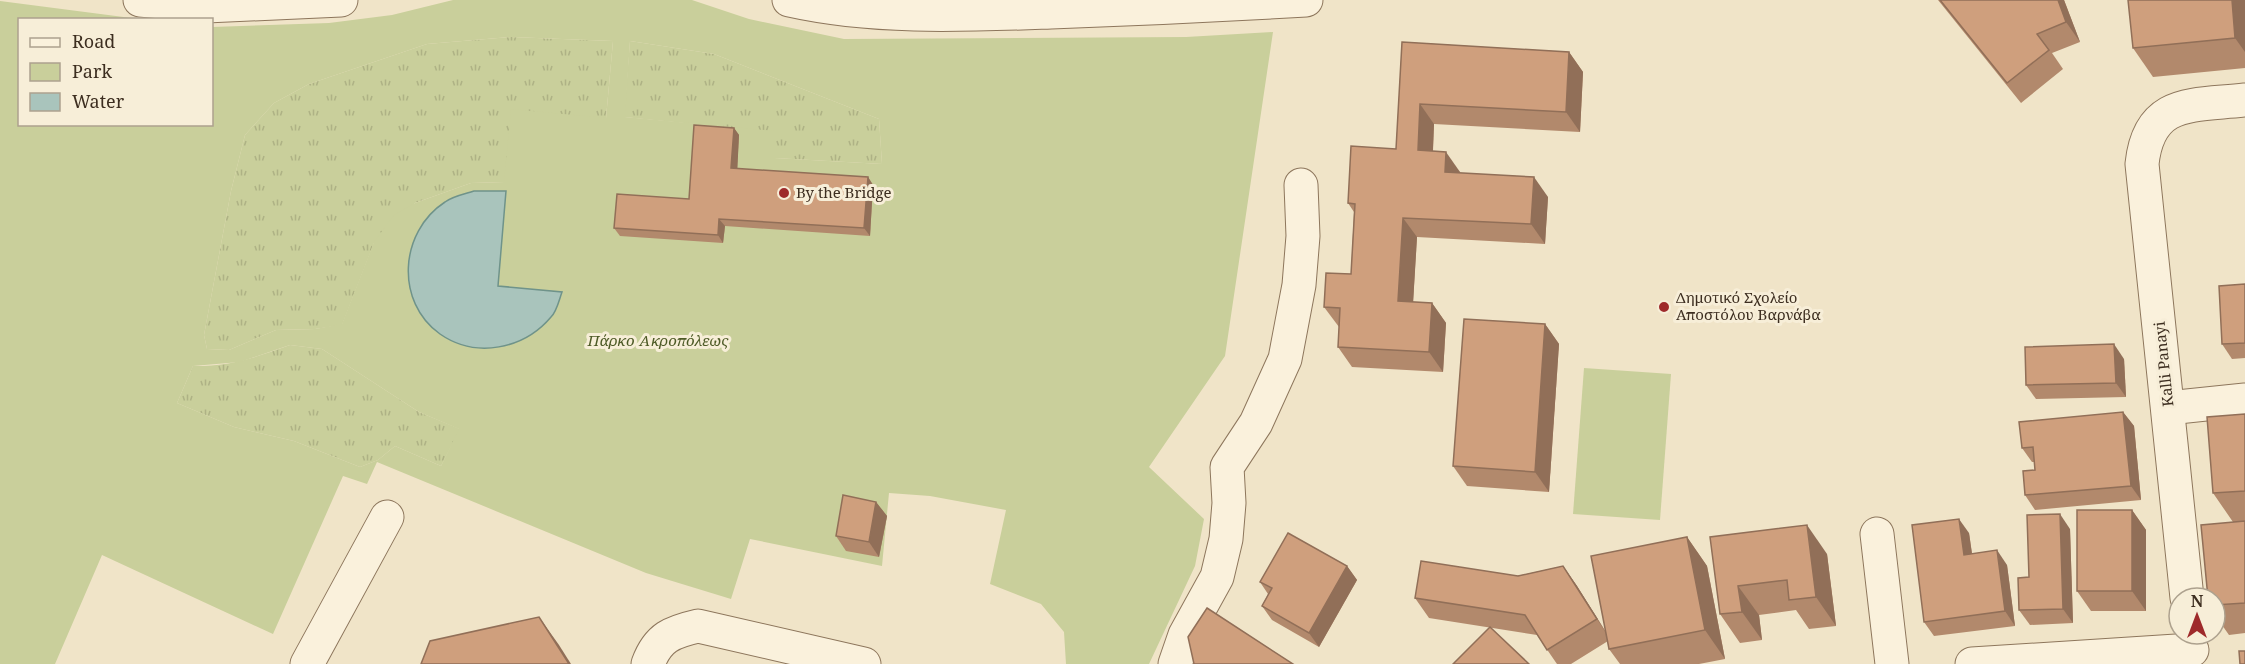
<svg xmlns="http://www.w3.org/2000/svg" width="2245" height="664" viewBox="0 0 2245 664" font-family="'Noto Serif',serif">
<defs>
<pattern id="grass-tufts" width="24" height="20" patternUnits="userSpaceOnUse" patternTransform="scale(1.5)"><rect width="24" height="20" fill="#c9cf9b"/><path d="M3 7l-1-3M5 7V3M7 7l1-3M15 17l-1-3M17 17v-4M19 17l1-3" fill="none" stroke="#aeb285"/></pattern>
</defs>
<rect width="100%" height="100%" fill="#f0e4c8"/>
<g fill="url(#grass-tufts)">
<path d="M 511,37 L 613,41 L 606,118 L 504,182 L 471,183 L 415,203 L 374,243 L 342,325 L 315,329 L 276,330 L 229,350 L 207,349 L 204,335 L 231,191 L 245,135 L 274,103 L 309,84 L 427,44 Z"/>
<path d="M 630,41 L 714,54 L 879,119 L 882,164 L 774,158 L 775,132 L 624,117 Z"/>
<path d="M 290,345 L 322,349 L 419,412 L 460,429 L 441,466 L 395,446 L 378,460 L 360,467 L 294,441 L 234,427 L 177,403 L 193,366 C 233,366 253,358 290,345 Z"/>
</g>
<g fill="#c9cf9b" fill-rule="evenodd">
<path d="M 453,0 L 692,0 L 749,19 L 844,39 L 1186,37 L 1273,32 L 1225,356 L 1149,467 L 1204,519 L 1195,566 L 1149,664 L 1066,664 L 1064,632 L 1041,604 L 990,584 L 1006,510 L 930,496 L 889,493 L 882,566 L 750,539 L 731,599 L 646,573 L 377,462 L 367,484 L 343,476 L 273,634 L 102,555 L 55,664 L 0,664 L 0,1 L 139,19 L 20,20 L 20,124 L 212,124 L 212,27 L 329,23 L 392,15 ZM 511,37 L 613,41 L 606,118 L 511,109 L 504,182 L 471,183 L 415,203 L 394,215 L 374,242 L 342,324 L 315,329 L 276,330 L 229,350 L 207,349 L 204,335 L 231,191 L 245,135 L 274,103 L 309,84 L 427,44 ZM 630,41 L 714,54 L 879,119 L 882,164 L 775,158 L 775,131 L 625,117 ZM 290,345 L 322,349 L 419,412 L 459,429 L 441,466 L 395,446 L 378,460 L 360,467 L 294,441 L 234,427 L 177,403 L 193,366 L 240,362 Z"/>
<path d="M 1584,368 L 1671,374 L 1660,520 L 1573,514 Z"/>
</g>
<path fill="#a9c4bc" stroke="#6f938a" stroke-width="1.5" d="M 474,191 L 506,191 L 498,286 L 562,292 C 559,300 557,311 551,317 C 524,349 476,359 440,334 C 395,302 399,232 445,202 C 453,196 465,194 474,191 Z"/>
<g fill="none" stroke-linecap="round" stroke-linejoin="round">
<g stroke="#8d765c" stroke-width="35">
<g id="minor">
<path d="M 140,0 L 206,6 L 341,0"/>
<path d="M 789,0 C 874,19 964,15 1051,12 C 1136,9 1221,5 1306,0"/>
<path d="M 2168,408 L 2245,400"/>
<path d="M 1877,534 L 1892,664"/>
<path d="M 2187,598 L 2142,164 C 2149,98 2193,106 2245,100"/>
<path d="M 307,664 L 387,517"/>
<path d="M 648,664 C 658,637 672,632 698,626 L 864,664"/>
<path d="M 1175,664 L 1185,635 L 1217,577 L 1226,539 L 1229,503 L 1227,467 L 1256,423 L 1285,359 L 1299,285 L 1303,236 L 1301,185"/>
<path d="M 1972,664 L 2192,650"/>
</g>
</g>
<use href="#minor" stroke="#faf1dc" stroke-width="33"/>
</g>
<g fill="#b2896c">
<path d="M 1938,0 L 2064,0 L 2080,42 L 2052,53 L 2063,69 L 2021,103 Z"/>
<path d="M 2245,0 L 2245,68 L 2153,77 L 2133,48 Z"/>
<path d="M 1402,42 L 1569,52 L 1583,72 L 1580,132 L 1434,124 L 1433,151 L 1460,172 L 1460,173 L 1548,197 L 1545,244 L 1417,237 L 1413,302 L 1432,303 L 1446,323 L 1443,372 L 1352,367 L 1338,347 L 1339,327 L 1324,307 L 1351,274 L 1354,212 L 1348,203 L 1396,149 Z"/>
<path d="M 734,128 L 739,135 L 737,169 L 868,177 L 873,185 L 870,236 L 725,226 L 723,243 L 620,236 L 614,228 L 689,199 Z"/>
<path d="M 2245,284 L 2245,358 L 2232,359 L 2222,344 Z"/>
<path d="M 1545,324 L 1559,344 L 1549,492 L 1467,486 L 1453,466 Z"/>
<path d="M 2124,359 L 2126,397 L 2036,399 L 2026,385 Z"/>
<path d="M 2123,412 L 2134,426 L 2141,500 L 2035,510 L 2025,495 L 2035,470 L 2034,462 L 2032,462 L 2022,448 Z"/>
<path d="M 2245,414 L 2245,633 L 2229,635 L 2215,615 L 2215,598 L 2233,522 L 2213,493 Z"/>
<path d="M 876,502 L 887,516 L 879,557 L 846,551 L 836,536 Z"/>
<path d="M 2132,510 L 2146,530 L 2146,611 L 2091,611 L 2077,591 Z"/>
<path d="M 2070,529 L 2073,623 L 2030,625 L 2019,610 L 2029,577 Z"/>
<path d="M 1969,533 L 1972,553 L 2007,565 L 2015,626 L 1934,636 L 1924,622 Z"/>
<path d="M 1687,537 L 1707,566 L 1725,659 L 1699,664 L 1620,664 L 1609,649 L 1608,641 L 1571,664 L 1557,664 L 1537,635 L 1429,618 L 1415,598 L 1563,566 L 1577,586 L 1606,632 Z"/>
<path d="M 1710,537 L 1827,554 L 1836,626 L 1809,629 L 1796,610 L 1759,615 L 1762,640 L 1740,643 L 1720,614 Z"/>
<path d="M 1347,566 L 1357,580 L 1319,647 L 1272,620 L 1262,606 L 1268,594 L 1260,582 Z"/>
</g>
<g fill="#916f58">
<path d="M 2058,0 L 2064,0 L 2080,42 L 2066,22 Z"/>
<path d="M 2232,0 L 2245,0 L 2245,52 L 2235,38 Z"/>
<path d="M 1569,52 L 1583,72 L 1580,132 L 1566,112 Z"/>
<path d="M 1420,104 L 1434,124 L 1432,170 L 1418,150 Z"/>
<path d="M 734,128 L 739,135 L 737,176 L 731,168 Z"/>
<path d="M 1446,152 L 1460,172 L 1459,192 L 1445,172 Z"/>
<path d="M 868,177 L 873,185 L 870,236 L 864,228 Z"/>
<path d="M 1534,177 L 1548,197 L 1545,244 L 1531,224 Z"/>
<path d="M 1403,218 L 1417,237 L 1412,321 L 1398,301 Z"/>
<path d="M 719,219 L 725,226 L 723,243 L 718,235 Z"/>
<path d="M 1432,303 L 1446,323 L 1443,372 L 1429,352 Z"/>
<path d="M 1545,324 L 1559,344 L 1549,492 L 1535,472 Z"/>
<path d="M 2114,344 L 2124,359 L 2126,397 L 2116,383 Z"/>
<path d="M 2123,412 L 2134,426 L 2141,500 L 2131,486 Z"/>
<path d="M 876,502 L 887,516 L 879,557 L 869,542 Z"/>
<path d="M 2132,510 L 2146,530 L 2146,611 L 2132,591 Z"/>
<path d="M 2060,514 L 2070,529 L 2073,623 L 2063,609 Z"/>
<path d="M 1959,519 L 1969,533 L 1974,569 L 1964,555 Z"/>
<path d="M 1807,525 L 1827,554 L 1836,626 L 1816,597 Z"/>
<path d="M 1687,537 L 1707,566 L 1725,659 L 1705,630 Z"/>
<path d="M 1997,550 L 2007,565 L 2015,626 L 2005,611 Z"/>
<path d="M 1347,566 L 1357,580 L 1319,647 L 1309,633 Z"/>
<path d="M 1563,566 L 1577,586 L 1610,639 L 1597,619 Z"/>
<path d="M 1738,586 L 1759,615 L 1762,640 L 1742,612 Z"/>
<path d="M 539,617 L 559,645 L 571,664 L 569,664 Z"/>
</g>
<g fill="#cf9f7d" stroke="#916f58" stroke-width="1.5">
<path d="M 1940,0 L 2058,0 L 2066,22 L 2037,34 L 2049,50 L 2007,83 Z"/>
<path d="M 2128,0 L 2232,0 L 2235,38 L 2133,48 Z"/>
<path d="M 1402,42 L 1569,52 L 1566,112 L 1420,104 L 1418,150 L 1446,152 L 1445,172 L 1534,177 L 1531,224 L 1403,218 L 1398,301 L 1432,303 L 1429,352 L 1338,347 L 1340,308 L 1324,307 L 1326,273 L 1351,274 L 1355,204 L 1348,203 L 1351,146 L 1396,149 Z"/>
<path d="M 694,125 L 734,128 L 731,168 L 868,177 L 864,228 L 719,219 L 718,235 L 614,228 L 617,194 L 689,199 Z"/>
<path d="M 2245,284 L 2245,343 L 2222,344 L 2219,286 Z"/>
<path d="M 1464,319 L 1545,324 L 1535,472 L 1453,466 Z"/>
<path d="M 2114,344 L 2116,383 L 2026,385 L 2025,347 Z"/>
<path d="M 2123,412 L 2131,486 L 2025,495 L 2023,471 L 2035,470 L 2033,447 L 2022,448 L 2019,422 Z"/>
<path d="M 2245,414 L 2245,491 L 2213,493 L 2207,417 Z"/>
<path d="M 843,495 L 876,502 L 869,542 L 836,536 Z"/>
<rect x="2077" y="510" width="55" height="81"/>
<path d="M 2060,514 L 2063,609 L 2019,610 L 2018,578 L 2029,577 L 2027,515 Z"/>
<path d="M 1959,519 L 1964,555 L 1997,550 L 2005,611 L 1924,622 L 1912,525 Z"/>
<path d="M 2245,521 L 2245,603 L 2215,605 L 2215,598 L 2208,598 L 2201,525 Z"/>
<path d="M 1807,525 L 1816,597 L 1789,600 L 1787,580 L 1738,586 L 1742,612 L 1720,614 L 1710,537 Z"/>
<path d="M 1288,533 L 1347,566 L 1309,633 L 1262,606 L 1272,588 L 1260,582 Z"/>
<path d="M 1687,537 L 1705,630 L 1609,649 L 1591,556 Z"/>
<path d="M 1421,561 L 1518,576 L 1563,566 L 1597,619 L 1547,650 L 1525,615 L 1415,598 Z"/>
<path d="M 1207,608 L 1293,664 L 1194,664 L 1188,637 Z"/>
<path d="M 539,617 L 569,664 L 421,664 L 430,641 Z"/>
<path d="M 1490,627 L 1529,664 L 1453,664 Z"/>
<path d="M 2239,651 L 2245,651 L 2245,664 L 2240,664 Z"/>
</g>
<g fill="#9e2a2b" stroke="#f7eed8" stroke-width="2">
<circle cx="784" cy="193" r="6"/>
<circle cx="1664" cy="307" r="6"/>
</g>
<g text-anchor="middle" stroke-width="6" stroke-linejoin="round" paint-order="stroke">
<g font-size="15" fill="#3d2e20" stroke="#f7eed8" text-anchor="start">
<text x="796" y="198">By the Bridge</text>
<text x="1676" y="303">Δημοτικό Σχολείο<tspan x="1676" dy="17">Αποστόλου Βαρνάβα</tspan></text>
</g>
<g font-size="15" font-style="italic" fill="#4d5a26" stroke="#f7eed8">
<text x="658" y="346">Πάρκο Ακροπόλεως</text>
</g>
<g font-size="15" fill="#3d2e20" stroke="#f7eed8">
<text transform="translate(2164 364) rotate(-96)" y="5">Kalli Panayi</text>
</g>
</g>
<rect x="18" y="18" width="195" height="108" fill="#f7eed8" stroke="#ada18e" stroke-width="1.5"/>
<rect x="30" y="38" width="30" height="9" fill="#faf1dc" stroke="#ada18e" stroke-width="1.5"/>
<text x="72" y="48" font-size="18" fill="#3d2e20">Road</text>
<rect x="30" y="63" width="30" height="18" fill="#c9cf9b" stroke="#ada18e" stroke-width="1.5"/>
<text x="72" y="78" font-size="18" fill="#3d2e20">Park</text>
<rect x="30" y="93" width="30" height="18" fill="#a9c4bc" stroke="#ada18e" stroke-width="1.5"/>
<text x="72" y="108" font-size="18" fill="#3d2e20">Water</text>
<g transform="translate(2197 616)"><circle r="28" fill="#f7eed8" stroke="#ada18e" stroke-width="1.5"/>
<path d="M0-4.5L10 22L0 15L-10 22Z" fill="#9e2a2b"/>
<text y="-9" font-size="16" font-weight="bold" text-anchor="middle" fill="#3d2e20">N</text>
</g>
</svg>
